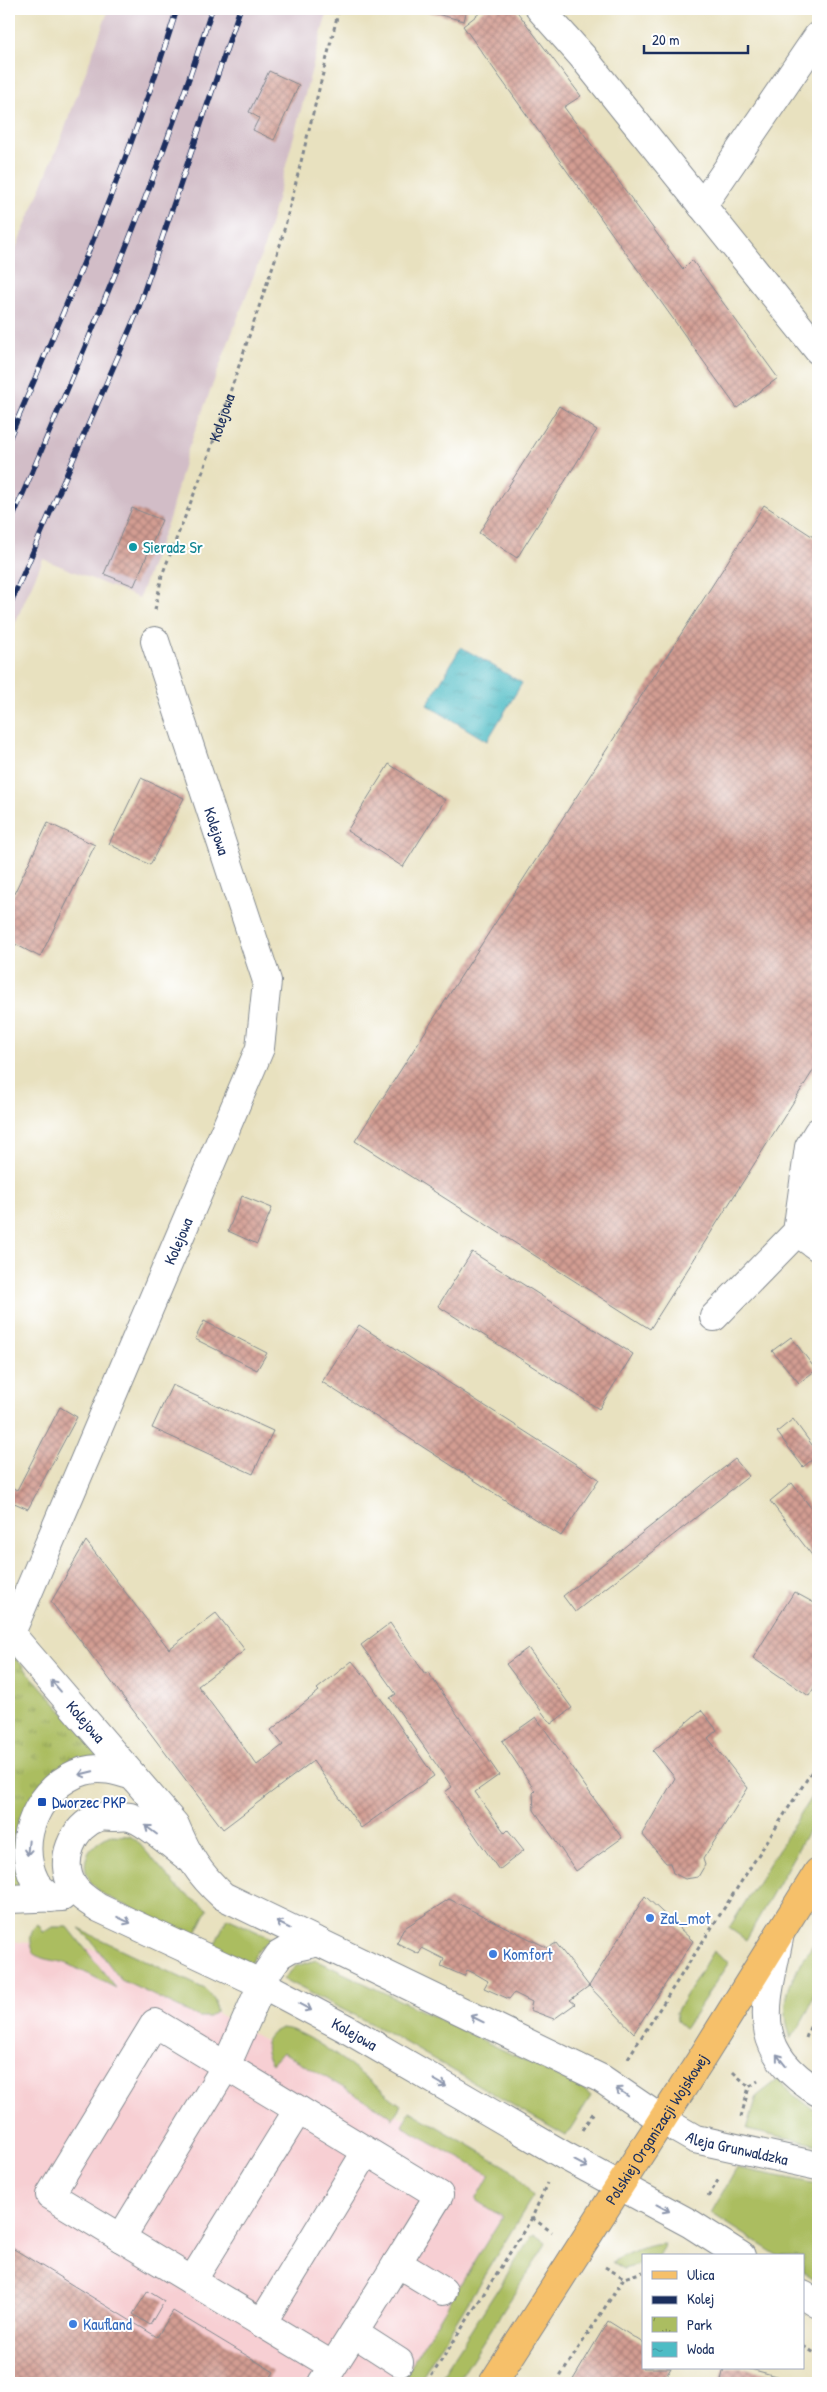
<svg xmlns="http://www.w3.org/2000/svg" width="827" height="2392" viewBox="0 0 827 2392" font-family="'Patrick Hand',sans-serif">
<defs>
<pattern id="park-tufts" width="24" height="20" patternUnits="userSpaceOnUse" patternTransform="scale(1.25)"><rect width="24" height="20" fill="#abbd61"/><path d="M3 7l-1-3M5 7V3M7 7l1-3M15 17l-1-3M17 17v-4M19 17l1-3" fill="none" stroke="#8a9a53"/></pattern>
<pattern id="water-ripples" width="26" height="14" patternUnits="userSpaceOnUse" patternTransform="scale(1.25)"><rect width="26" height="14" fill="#4ebcc5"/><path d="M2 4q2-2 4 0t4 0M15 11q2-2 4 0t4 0" fill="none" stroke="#4099a3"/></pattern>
<pattern id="building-cross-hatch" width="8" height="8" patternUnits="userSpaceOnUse" patternTransform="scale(1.25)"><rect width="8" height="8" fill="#d39d92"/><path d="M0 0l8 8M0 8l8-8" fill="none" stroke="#aa807a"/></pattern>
</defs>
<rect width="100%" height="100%" fill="#fff"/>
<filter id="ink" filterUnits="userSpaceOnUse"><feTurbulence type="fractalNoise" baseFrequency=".02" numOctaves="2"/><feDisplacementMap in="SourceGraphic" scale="10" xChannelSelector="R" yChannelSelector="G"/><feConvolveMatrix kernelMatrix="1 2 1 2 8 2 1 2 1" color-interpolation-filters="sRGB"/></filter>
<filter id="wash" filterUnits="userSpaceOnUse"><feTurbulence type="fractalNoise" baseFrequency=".0096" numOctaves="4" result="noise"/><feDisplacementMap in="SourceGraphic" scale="20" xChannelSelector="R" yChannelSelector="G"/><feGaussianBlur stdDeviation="1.12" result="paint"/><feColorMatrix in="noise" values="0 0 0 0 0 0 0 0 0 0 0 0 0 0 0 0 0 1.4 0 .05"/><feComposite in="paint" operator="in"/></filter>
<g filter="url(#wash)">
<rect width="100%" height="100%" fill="#e8e1bf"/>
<path fill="#f7cfd3" d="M 9,1941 L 107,1951 L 499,2172 L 515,2207 L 411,2383 L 9,2383 Z"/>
<path fill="#d2bdc7" d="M 109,9 L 328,9 L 263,251 L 186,455 L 170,516 L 139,598 L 43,559 L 9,637 L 9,265 L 62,136 Z"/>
<g fill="#abbd61" stroke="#637660">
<path d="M 818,1786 L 818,1814 L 746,1940 L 729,1928 Z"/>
<path d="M 111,1835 L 130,1836 L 136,1840 L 180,1890 L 208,1909 L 194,1937 L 106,1896 C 77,1877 78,1849 111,1835 Z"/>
<path d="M 227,1918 L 271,1938 L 255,1954 L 251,1964 L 214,1946 Z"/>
<path d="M 38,1924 L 44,1933 L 53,1927 L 68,1927 L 116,1988 C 100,1980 83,1971 67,1964 C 53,1958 32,1963 31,1942 C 30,1935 32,1929 38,1924 Z"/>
<path d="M 79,1929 L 205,1989 L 215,2000 L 216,2012 L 209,2017 L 199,2017 L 121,1980 L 89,1938 Z"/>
<path d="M 818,1937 C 818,1983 818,2000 791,2039 C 776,1995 795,1972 818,1937 Z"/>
<path d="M 713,1951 L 729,1962 L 685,2028 L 677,2021 L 676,2012 Z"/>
<path d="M 316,1960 L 582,2088 L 591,2096 L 566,2136 L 385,2031 L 283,1979 L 296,1966 Z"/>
<path d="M 282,2028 C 311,2029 374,2086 401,2105 L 392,2120 L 391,2116 L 283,2052 L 272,2064 C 261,2049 263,2035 282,2028 Z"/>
<path d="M 779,2079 L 791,2093 L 818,2112 L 818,2145 L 747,2129 L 757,2096 Z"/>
<path d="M 410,2111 L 507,2167 L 515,2173 L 533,2196 L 418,2383 L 400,2383 L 502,2217 L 477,2201 L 477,2198 L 490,2175 L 402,2126 Z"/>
<path d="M 737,2168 L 818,2184 L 818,2282 L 803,2272 L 803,2256 L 778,2256 L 711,2213 Z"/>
<path d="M 535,2234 L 546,2242 L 542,2250 L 457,2383 L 437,2383 L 532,2236 Z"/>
<path d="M 665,2244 L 658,2256 L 643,2256 L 643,2264 L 623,2269 L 612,2262 C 630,2252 644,2245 665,2244 Z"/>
</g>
<path fill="url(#park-tufts)" stroke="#637660" d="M 9,1651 L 107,1761 L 44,1781 L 13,1837 L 30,1886 L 9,1889 Z"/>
<path fill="url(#water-ripples)" stroke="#347692" d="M 461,647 L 522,683 L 487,741 L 427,705 Z"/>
<g id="blocks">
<g fill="url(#building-cross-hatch)">
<path d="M 417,9 L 467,9 L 464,21 Z"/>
<path d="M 485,9 L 515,9 L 581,96 L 564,107 L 683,269 L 692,260 L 778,378 L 737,408 L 463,26 Z"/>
<path d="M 269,71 L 299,85 L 274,140 L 253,130 L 259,118 L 249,112 Z"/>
<path d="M 559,406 L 597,430 L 517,558 L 479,533 Z"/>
<path d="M 764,505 L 818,540 L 818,1063 L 650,1329 L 355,1141 Z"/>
<path d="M 132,508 L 162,520 L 134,586 L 104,574 Z"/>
<path d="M 389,764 L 445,800 L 403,867 L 347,831 Z"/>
<path d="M 141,778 L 184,798 L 150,865 L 109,844 Z"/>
<path d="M 48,823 L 95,845 L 40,957 L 9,941 L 9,904 Z"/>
<path d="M 242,1196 L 272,1208 L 257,1244 L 228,1231 Z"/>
<path d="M 472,1252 L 633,1354 L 599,1409 L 438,1306 Z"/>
<path d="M 204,1321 L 267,1353 L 257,1370 L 195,1339 Z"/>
<path d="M 359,1325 L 599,1479 L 561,1536 L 322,1382 Z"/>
<path d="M 791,1337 L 816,1370 L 799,1383 L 772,1351 Z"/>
<path d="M 172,1385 L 273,1431 L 253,1474 L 152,1428 Z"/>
<path d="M 60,1407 L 77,1417 L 28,1509 L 12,1502 L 9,1508 L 9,1486 L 17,1490 Z"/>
<path d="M 793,1419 L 818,1453 L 818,1455 L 803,1467 L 777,1432 Z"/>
<path d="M 735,1459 L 749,1476 L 575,1612 L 563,1596 Z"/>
<path d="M 792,1483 L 818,1517 L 818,1563 L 770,1501 Z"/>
<path d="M 86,1541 L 169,1649 L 216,1613 L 245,1650 L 198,1686 L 257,1765 L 283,1745 L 271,1730 L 319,1691 L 317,1689 L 352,1661 L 368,1680 L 434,1776 L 361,1828 L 313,1761 L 223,1829 L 51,1602 Z"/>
<path d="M 794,1592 L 818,1605 L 818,1681 L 809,1696 L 753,1658 Z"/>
<path d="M 390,1623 L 425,1674 L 428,1672 L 499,1775 L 475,1792 L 505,1833 L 508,1830 L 524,1850 L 499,1870 L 445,1792 L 452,1787 L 390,1698 L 396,1694 L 361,1645 Z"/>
<path d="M 528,1648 L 572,1708 L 551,1724 L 506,1664 Z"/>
<path d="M 701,1710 L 717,1730 L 708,1738 L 748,1788 L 703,1859 L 705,1865 L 698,1877 L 685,1879 L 673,1873 L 670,1863 L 666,1863 L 642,1834 L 675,1778 L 653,1751 Z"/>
<path d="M 536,1717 L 622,1838 L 576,1871 L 534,1810 L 533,1793 L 535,1791 L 502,1741 Z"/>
<path d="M 645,1896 L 693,1941 L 634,2033 L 589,1986 Z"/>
<path d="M 449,1899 L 548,1948 L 556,1943 L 589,1986 L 570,2000 L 575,2004 L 554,2019 L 530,2010 L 532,2002 L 514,1993 L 509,1999 L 484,1988 L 488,1981 L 476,1974 L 467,1970 L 464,1976 L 441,1966 L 444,1959 L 422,1948 L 419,1954 L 397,1943 L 403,1929 Z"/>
<path d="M 9,2246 L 157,2337 L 173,2311 L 274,2372 L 267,2383 L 9,2383 Z"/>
<path d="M 148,2291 L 164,2301 L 150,2325 L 133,2314 Z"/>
<path d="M 608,2321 L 643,2343 L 643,2368 L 671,2368 L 662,2383 L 571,2383 Z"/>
<path d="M 724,2368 L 747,2368 L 794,2381 L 794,2383 L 734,2383 L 721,2380 Z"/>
</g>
</g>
</g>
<g filter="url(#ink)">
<use href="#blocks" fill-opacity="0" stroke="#82888e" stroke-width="1"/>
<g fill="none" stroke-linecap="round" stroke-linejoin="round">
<g stroke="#82888e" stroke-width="30">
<g id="minor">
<path d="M 540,9 L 582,56 L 818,350"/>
<path d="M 702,206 L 818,36"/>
<path d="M 797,1232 L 818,1247"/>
<path d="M 714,1317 L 797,1232 L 809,1147 L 818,1132"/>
<path id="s2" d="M 9,1632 L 175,1825 C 188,1856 198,1873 223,1896 L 602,2079 L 662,2120 L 695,2139 L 818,2166"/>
<path id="s3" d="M 11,1633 L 260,1048 L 267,981 L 155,641"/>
<path id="s4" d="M 189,1858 C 173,1847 148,1822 130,1817 C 125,1816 119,1817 114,1817 C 110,1817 104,1816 99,1817 C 72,1826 58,1862 73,1886 C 79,1896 90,1902 99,1908 L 262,1984 L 345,2028 L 565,2156 L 691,2224 L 741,2256"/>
<path d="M 51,1898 C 46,1893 38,1887 35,1881 C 14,1840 39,1784 84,1771 C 101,1766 117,1771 133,1776"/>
<path d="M 9,1899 L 62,1897"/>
<path d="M 780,1933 C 767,2003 746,2047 818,2092"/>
<path d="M 121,2238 L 226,2066 L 268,1971 L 279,1955 L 291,1948 L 319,1942"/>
<path d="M 397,2263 L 443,2291"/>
<path d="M 192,2281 L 298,2110"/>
<path d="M 803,2295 L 818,2304"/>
<path d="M 262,2323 L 366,2152"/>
<path d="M 354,2333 L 399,2362"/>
<path d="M 322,2383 C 362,2321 400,2258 439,2195 L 155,2023 L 50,2195 L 333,2366"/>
</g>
</g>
<g stroke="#82888e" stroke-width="30">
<g id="major">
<path id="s5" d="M 493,2383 L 705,2053 L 818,1872"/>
</g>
</g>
<g stroke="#82888e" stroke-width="3" stroke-dasharray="4 4" stroke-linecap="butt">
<path id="s1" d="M 155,610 L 162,575 L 205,466 L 281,242 L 339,9"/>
<path d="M 806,2038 L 818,2005"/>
<path d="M 628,2058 L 818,1762"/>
<path d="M 733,2072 L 749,2087"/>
<path d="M 741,2117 L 749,2087 L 758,2081"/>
<path d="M 582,2130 L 594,2112"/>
<path d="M 708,2197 L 720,2177"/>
<path d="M 532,2218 L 552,2232"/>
<path d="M 605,2267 L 624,2278 L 643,2272"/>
<path d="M 803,2346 L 818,2355"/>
<path d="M 427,2383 L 532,2218 L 547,2183"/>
<path d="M 556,2383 L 624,2278"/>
<path d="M 816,2383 L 818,2355"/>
</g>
<use href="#minor" stroke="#fff" stroke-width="28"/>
<use href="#major" stroke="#f6c06b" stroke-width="28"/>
<g stroke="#1b2f5e" stroke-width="5.5">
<g id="rail">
<path d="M 9,439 C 70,298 131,156 177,9"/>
<path d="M 9,526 C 82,355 156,186 212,9"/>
<path d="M 9,607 L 136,315 L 240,9"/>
</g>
</g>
<use href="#rail" stroke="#fff" stroke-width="4" stroke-dasharray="11" stroke-linecap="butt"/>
</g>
<defs><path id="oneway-shaft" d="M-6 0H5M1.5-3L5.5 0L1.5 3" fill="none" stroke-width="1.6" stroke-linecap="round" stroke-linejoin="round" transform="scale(1.25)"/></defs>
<g stroke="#8d97ae">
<use href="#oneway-shaft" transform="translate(56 1686) rotate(-131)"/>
<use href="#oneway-shaft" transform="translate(86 1773) rotate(166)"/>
<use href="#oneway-shaft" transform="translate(151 1830) rotate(-143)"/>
<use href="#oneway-shaft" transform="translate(28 1848) rotate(95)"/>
<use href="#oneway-shaft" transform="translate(124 1920) rotate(25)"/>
<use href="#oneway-shaft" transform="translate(283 1925) rotate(-154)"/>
<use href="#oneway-shaft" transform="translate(305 2007) rotate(28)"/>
<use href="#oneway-shaft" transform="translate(477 2019) rotate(-154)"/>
<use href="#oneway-shaft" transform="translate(781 2060) rotate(-128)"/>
<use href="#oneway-shaft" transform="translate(440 2083) rotate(30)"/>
<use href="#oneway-shaft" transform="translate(622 2092) rotate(-145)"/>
<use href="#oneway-shaft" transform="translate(581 2164) rotate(28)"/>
<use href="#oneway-shaft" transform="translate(663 2208) rotate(28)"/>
</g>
</g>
<circle fill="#0f9aa8" stroke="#fff" stroke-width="2" cx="133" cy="547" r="5"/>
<rect fill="#1a4fb4" stroke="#fff" stroke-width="2" x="37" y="1797" width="10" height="10" rx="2.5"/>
<g fill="#3f7fe0" stroke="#fff" stroke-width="2">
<circle cx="650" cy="1918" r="5"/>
<circle cx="493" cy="1954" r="5"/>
<circle cx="73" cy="2324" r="5"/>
</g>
<g text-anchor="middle" stroke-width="4" stroke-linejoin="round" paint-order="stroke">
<g font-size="16" fill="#1b2f5e" stroke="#fff">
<text dy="6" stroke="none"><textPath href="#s1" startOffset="204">Kolejowa</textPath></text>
<text transform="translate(217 831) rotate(72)" y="6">Kolejowa</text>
<text dy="6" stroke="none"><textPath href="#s3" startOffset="426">Kolejowa</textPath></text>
<text dy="6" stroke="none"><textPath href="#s2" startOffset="118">Kolejowa</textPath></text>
<text dy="6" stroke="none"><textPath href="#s4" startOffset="506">Kolejowa</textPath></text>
<text dy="6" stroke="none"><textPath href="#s5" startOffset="302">Polskiej Organizacji Wojskowej</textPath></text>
<text dy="6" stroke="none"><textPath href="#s2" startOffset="916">Aleja Grunwaldzka</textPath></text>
</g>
<g font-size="16" fill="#0d838f" stroke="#fff" text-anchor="start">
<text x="143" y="553">Sieradz Sr</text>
</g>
<g font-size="16" fill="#164399" stroke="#fff" text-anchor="start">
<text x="52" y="1808">Dworzec PKP</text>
</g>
<g font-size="16" fill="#366cbe" stroke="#fff" text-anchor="start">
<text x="660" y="1924">Zal_mot</text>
<text x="503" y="1960">Komfort</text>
<text x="83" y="2330">Kaufland</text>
</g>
</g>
<rect width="827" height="2392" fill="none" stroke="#fff" stroke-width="30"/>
<rect x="642" y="2254" width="162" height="115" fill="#ffffff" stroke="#a4acbf"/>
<rect x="652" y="2271" width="25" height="8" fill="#f6c06b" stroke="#a4acbf"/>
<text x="687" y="2280" font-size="15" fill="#1b2f5e">Ulica</text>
<rect x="652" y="2296" width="25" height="8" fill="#1b2f5e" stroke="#a4acbf"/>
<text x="687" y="2304" font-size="15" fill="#1b2f5e">Kolej</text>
<rect x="652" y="2317" width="25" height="15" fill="url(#park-tufts)" stroke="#a4acbf"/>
<text x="687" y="2330" font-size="15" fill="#1b2f5e">Park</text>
<rect x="652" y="2342" width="25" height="15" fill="url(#water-ripples)" stroke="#a4acbf"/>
<text x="687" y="2354" font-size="15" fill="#1b2f5e">Woda</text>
<path d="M644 45v8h104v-8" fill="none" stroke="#1b2f5e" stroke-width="2.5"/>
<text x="652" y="45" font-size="15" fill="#1b2f5e" stroke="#ffffff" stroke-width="4" paint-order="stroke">20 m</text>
</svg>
